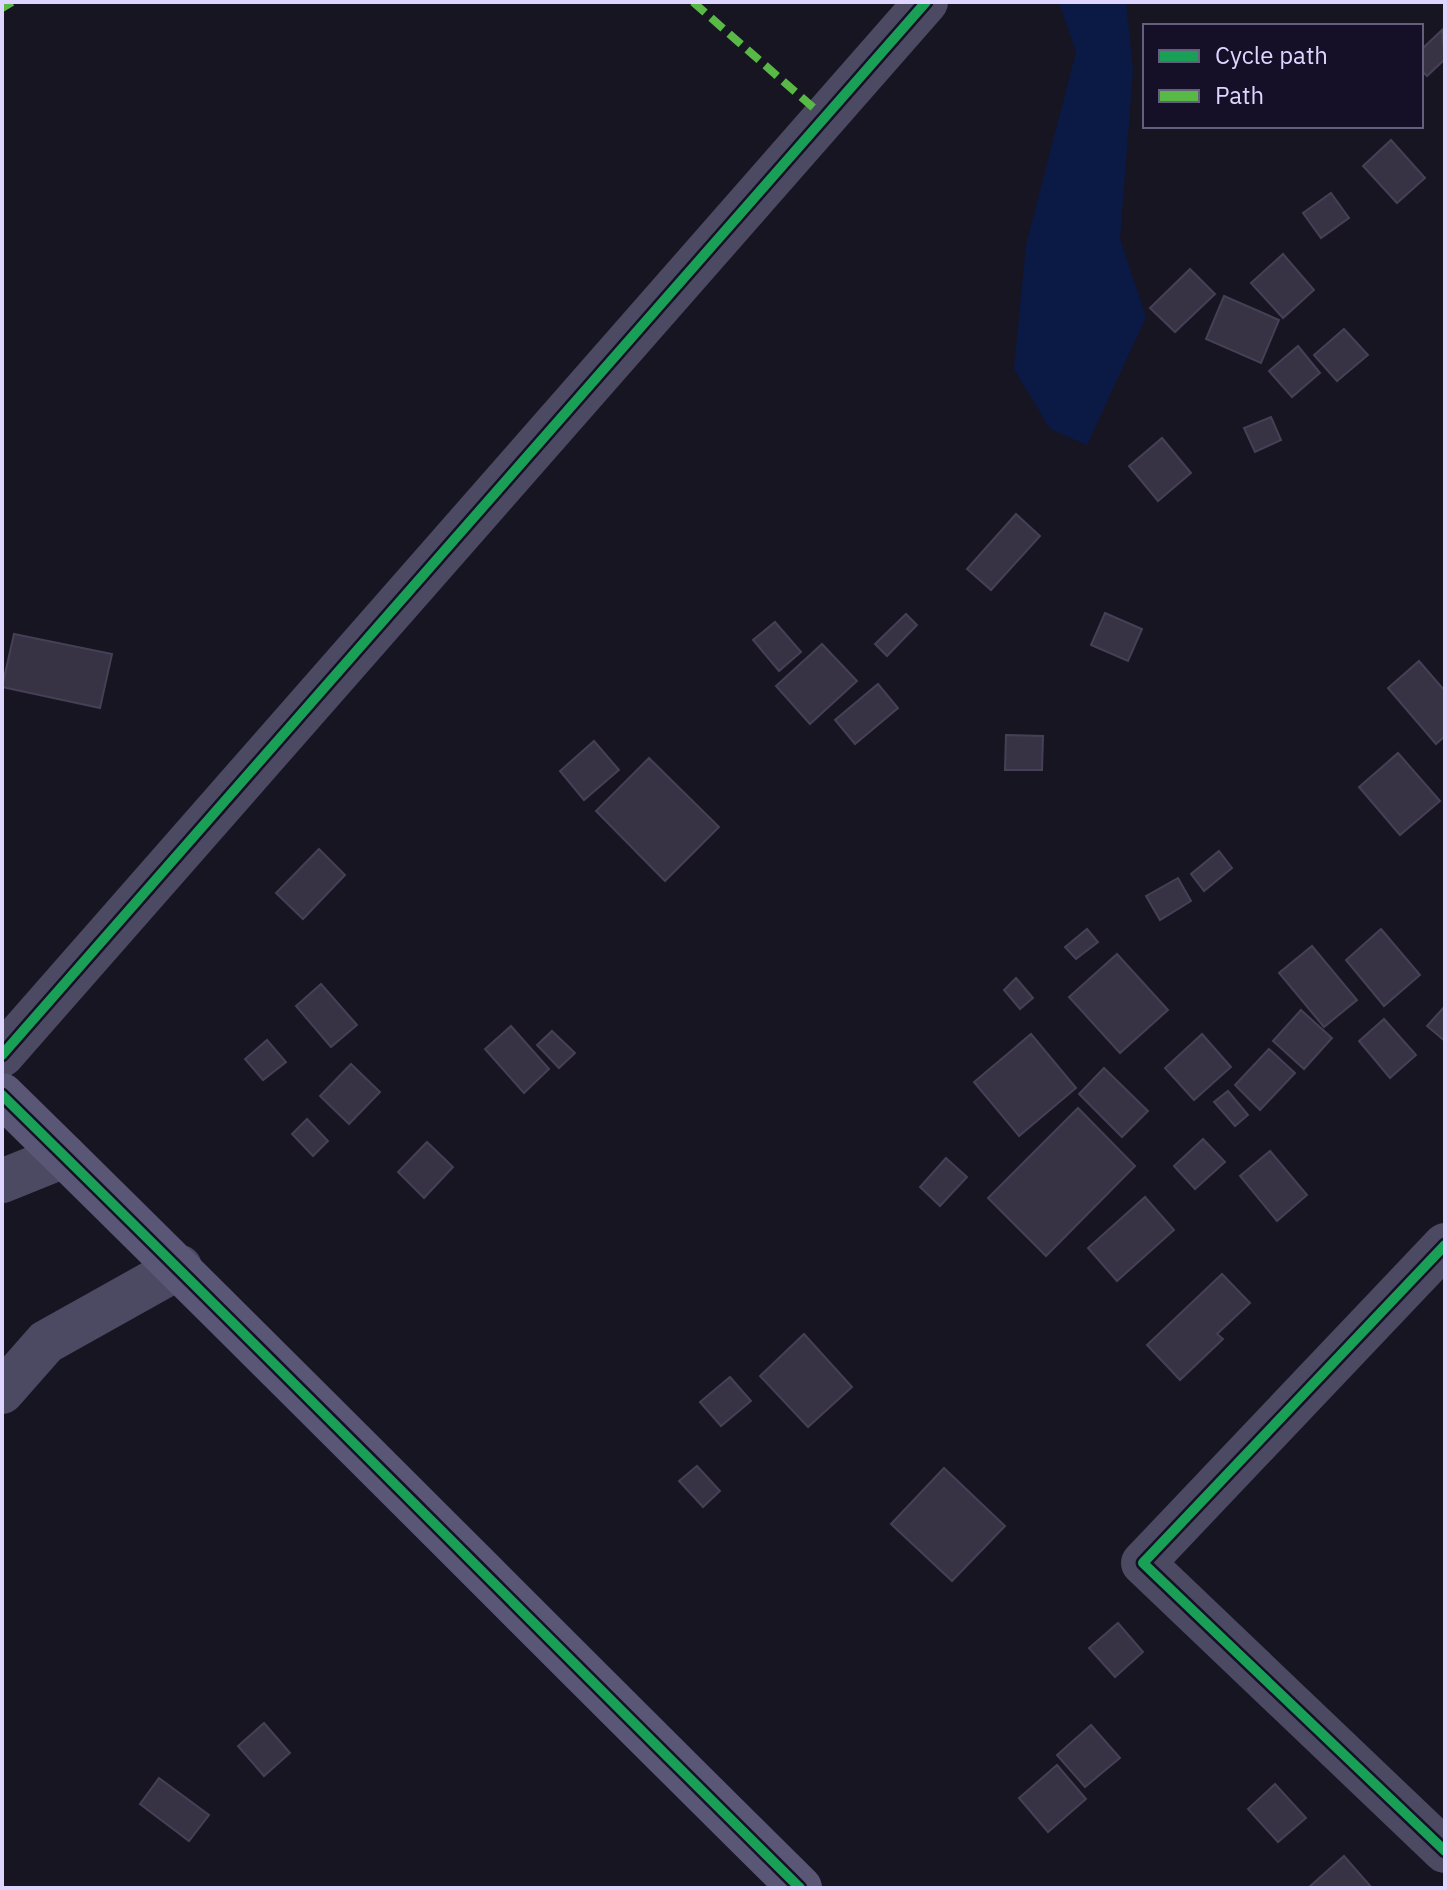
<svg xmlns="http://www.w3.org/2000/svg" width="1447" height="1890" viewBox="0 0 1447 1890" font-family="'IBM Plex Sans',sans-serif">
<rect width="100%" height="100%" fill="#181522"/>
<path fill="#0a1a44" d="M 1059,2 L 1126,2 L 1133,70 L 1120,239 L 1146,317 L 1087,445 L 1050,429 L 1014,369 L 1026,245 L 1076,52 Z"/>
<g fill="#373344" stroke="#454056" stroke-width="2">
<path d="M 1442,30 L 1445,59 L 1427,76 L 1421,70 L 1421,50 Z"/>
<path d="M 1391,140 L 1425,178 L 1397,203 L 1363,166 Z"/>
<path d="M 1331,193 L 1349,218 L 1321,238 L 1303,213 Z"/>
<path d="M 1283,254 L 1314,290 L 1283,318 L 1251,283 Z"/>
<path d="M 1190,269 L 1215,294 L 1175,332 L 1150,308 Z"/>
<path d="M 1224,296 L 1279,320 L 1261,363 L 1206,339 Z"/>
<path d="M 1344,329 L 1368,355 L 1337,381 L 1314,355 Z"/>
<path d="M 1298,346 L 1320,373 L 1292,397 L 1269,371 Z"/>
<path d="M 1271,417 L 1281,440 L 1255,452 L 1244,428 Z"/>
<path d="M 1162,438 L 1191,473 L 1158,501 L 1129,466 Z"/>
<path d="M 1016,514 L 1040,536 L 991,590 L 967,569 Z"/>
<path d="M 1105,613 L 1142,629 L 1128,661 L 1091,645 Z"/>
<path d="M 906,614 L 917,625 L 887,656 L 875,644 Z"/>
<path d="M 775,622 L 801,652 L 779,671 L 753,640 Z"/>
<path d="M 14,634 L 112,654 L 100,708 L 2,687 Z"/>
<path d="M 822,644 L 857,681 L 810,724 L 776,686 Z"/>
<path d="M 1419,661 L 1445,691 L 1445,736 L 1436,744 L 1388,688 Z"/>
<path d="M 878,684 L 898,708 L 855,744 L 835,720 Z"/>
<path d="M 1006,735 L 1043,736 L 1042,770 L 1005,770 Z"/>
<path d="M 594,741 L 619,770 L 584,800 L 560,771 Z"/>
<path d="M 1398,753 L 1440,801 L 1400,835 L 1359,787 Z"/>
<path d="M 649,758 L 719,827 L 665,881 L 596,811 Z"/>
<path d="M 319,849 L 345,875 L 303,919 L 276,893 Z"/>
<path d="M 1219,851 L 1232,868 L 1204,891 L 1191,874 Z"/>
<path d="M 1178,878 L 1191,901 L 1160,920 L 1146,896 Z"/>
<path d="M 1087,929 L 1098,942 L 1076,959 L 1065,947 Z"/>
<path d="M 1381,929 L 1420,975 L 1384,1006 L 1346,960 Z"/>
<path d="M 1312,946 L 1357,1000 L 1324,1027 L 1279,973 Z"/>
<path d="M 1117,954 L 1168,1010 L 1120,1053 L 1069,997 Z"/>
<path d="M 1016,978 L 1033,998 L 1020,1009 L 1004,990 Z"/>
<path d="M 321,984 L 357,1025 L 331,1047 L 296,1006 Z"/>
<path d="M 1445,1006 L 1445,1041 L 1427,1026 Z"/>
<path d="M 1301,1010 L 1332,1038 L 1304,1069 L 1273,1041 Z"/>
<path d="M 1384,1019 L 1416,1055 L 1390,1078 L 1359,1041 Z"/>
<path d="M 511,1026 L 549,1069 L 524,1093 L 485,1049 Z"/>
<path d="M 552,1031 L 575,1053 L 559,1068 L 537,1045 Z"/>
<path d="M 1031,1034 L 1076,1088 L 1019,1136 L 974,1082 Z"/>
<path d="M 1202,1034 L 1231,1067 L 1194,1100 L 1165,1068 Z"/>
<path d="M 267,1040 L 286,1062 L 263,1080 L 245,1059 Z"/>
<path d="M 1269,1049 L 1295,1073 L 1260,1110 L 1235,1085 Z"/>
<path d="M 351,1064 L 380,1092 L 349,1124 L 320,1096 Z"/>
<path d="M 1104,1068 L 1148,1111 L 1122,1137 L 1079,1094 Z"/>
<path d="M 1228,1091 L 1248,1115 L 1235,1126 L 1214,1102 Z"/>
<path d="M 1078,1108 L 1135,1166 L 1046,1256 L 988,1198 Z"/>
<path d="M 307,1119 L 328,1141 L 313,1156 L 292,1134 Z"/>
<path d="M 1203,1139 L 1225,1162 L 1195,1189 L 1174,1166 Z"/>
<path d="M 427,1142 L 453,1167 L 424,1198 L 398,1172 Z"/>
<path d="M 1270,1151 L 1307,1195 L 1277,1221 L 1240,1176 Z"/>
<path d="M 946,1158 L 967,1177 L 940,1206 L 920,1187 Z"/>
<path d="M 1145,1197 L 1174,1230 L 1117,1281 L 1088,1248 Z"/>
<path d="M 1222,1274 L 1250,1303 L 1217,1334 L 1223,1339 L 1180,1380 L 1147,1345 Z"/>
<path d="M 804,1334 L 852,1387 L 808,1427 L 760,1376 Z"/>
<path d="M 730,1377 L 751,1401 L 721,1426 L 700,1402 Z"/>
<path d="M 697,1466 L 720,1491 L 703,1507 L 679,1481 Z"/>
<path d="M 944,1468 L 1005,1526 L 952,1581 L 891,1524 Z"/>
<path d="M 1118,1623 L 1143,1652 L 1115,1677 L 1089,1648 Z"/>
<path d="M 264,1723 L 290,1753 L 264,1776 L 238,1746 Z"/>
<path d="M 1091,1725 L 1120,1758 L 1085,1787 L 1057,1755 Z"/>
<path d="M 1057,1765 L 1086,1799 L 1048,1832 L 1019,1798 Z"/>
<path d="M 159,1778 L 209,1815 L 189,1841 L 140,1804 Z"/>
<path d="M 1275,1784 L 1306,1818 L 1278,1842 L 1248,1809 Z"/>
<path d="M 1344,1856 L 1372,1888 L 1308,1888 Z"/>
</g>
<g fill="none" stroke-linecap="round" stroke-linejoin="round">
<g stroke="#4c4a63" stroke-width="44">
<path d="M 2,1055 L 926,2"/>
<path d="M 2,1181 L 64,1156"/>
<path d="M 1445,1245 L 1143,1563 L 1445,1851"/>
<path d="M 2,1392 L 46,1342 L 180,1267"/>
</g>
<path stroke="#5a5676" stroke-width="44" d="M 2,1095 C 270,1357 533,1624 800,1888"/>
<g stroke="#58b947" stroke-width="8" stroke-dasharray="16 8" stroke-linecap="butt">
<path d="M 693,2 L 824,117"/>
<path d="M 2,8 L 12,2"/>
</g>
<g stroke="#150f28" stroke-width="15">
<g id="cycleway">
<path d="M 2,1055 L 926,2"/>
<path d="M 2,1095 C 270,1357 533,1624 800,1888"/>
<path d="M 1445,1245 L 1143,1563 L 1445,1851"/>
</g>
</g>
<use href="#cycleway" stroke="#1a9f57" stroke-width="10"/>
</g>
<rect width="1447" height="1890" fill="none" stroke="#ded6ff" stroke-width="8"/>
<rect x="1143" y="24" width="280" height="104" fill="#150f28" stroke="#655f7e" stroke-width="2"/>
<rect x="1159" y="50" width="40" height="12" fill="#1a9f57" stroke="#655f7e" stroke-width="2"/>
<text x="1215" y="64" font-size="24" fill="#ded6ff">Cycle path</text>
<rect x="1159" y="90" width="40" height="12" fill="#58b947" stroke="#655f7e" stroke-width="2"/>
<text x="1215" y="104" font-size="24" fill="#ded6ff">Path</text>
</svg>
